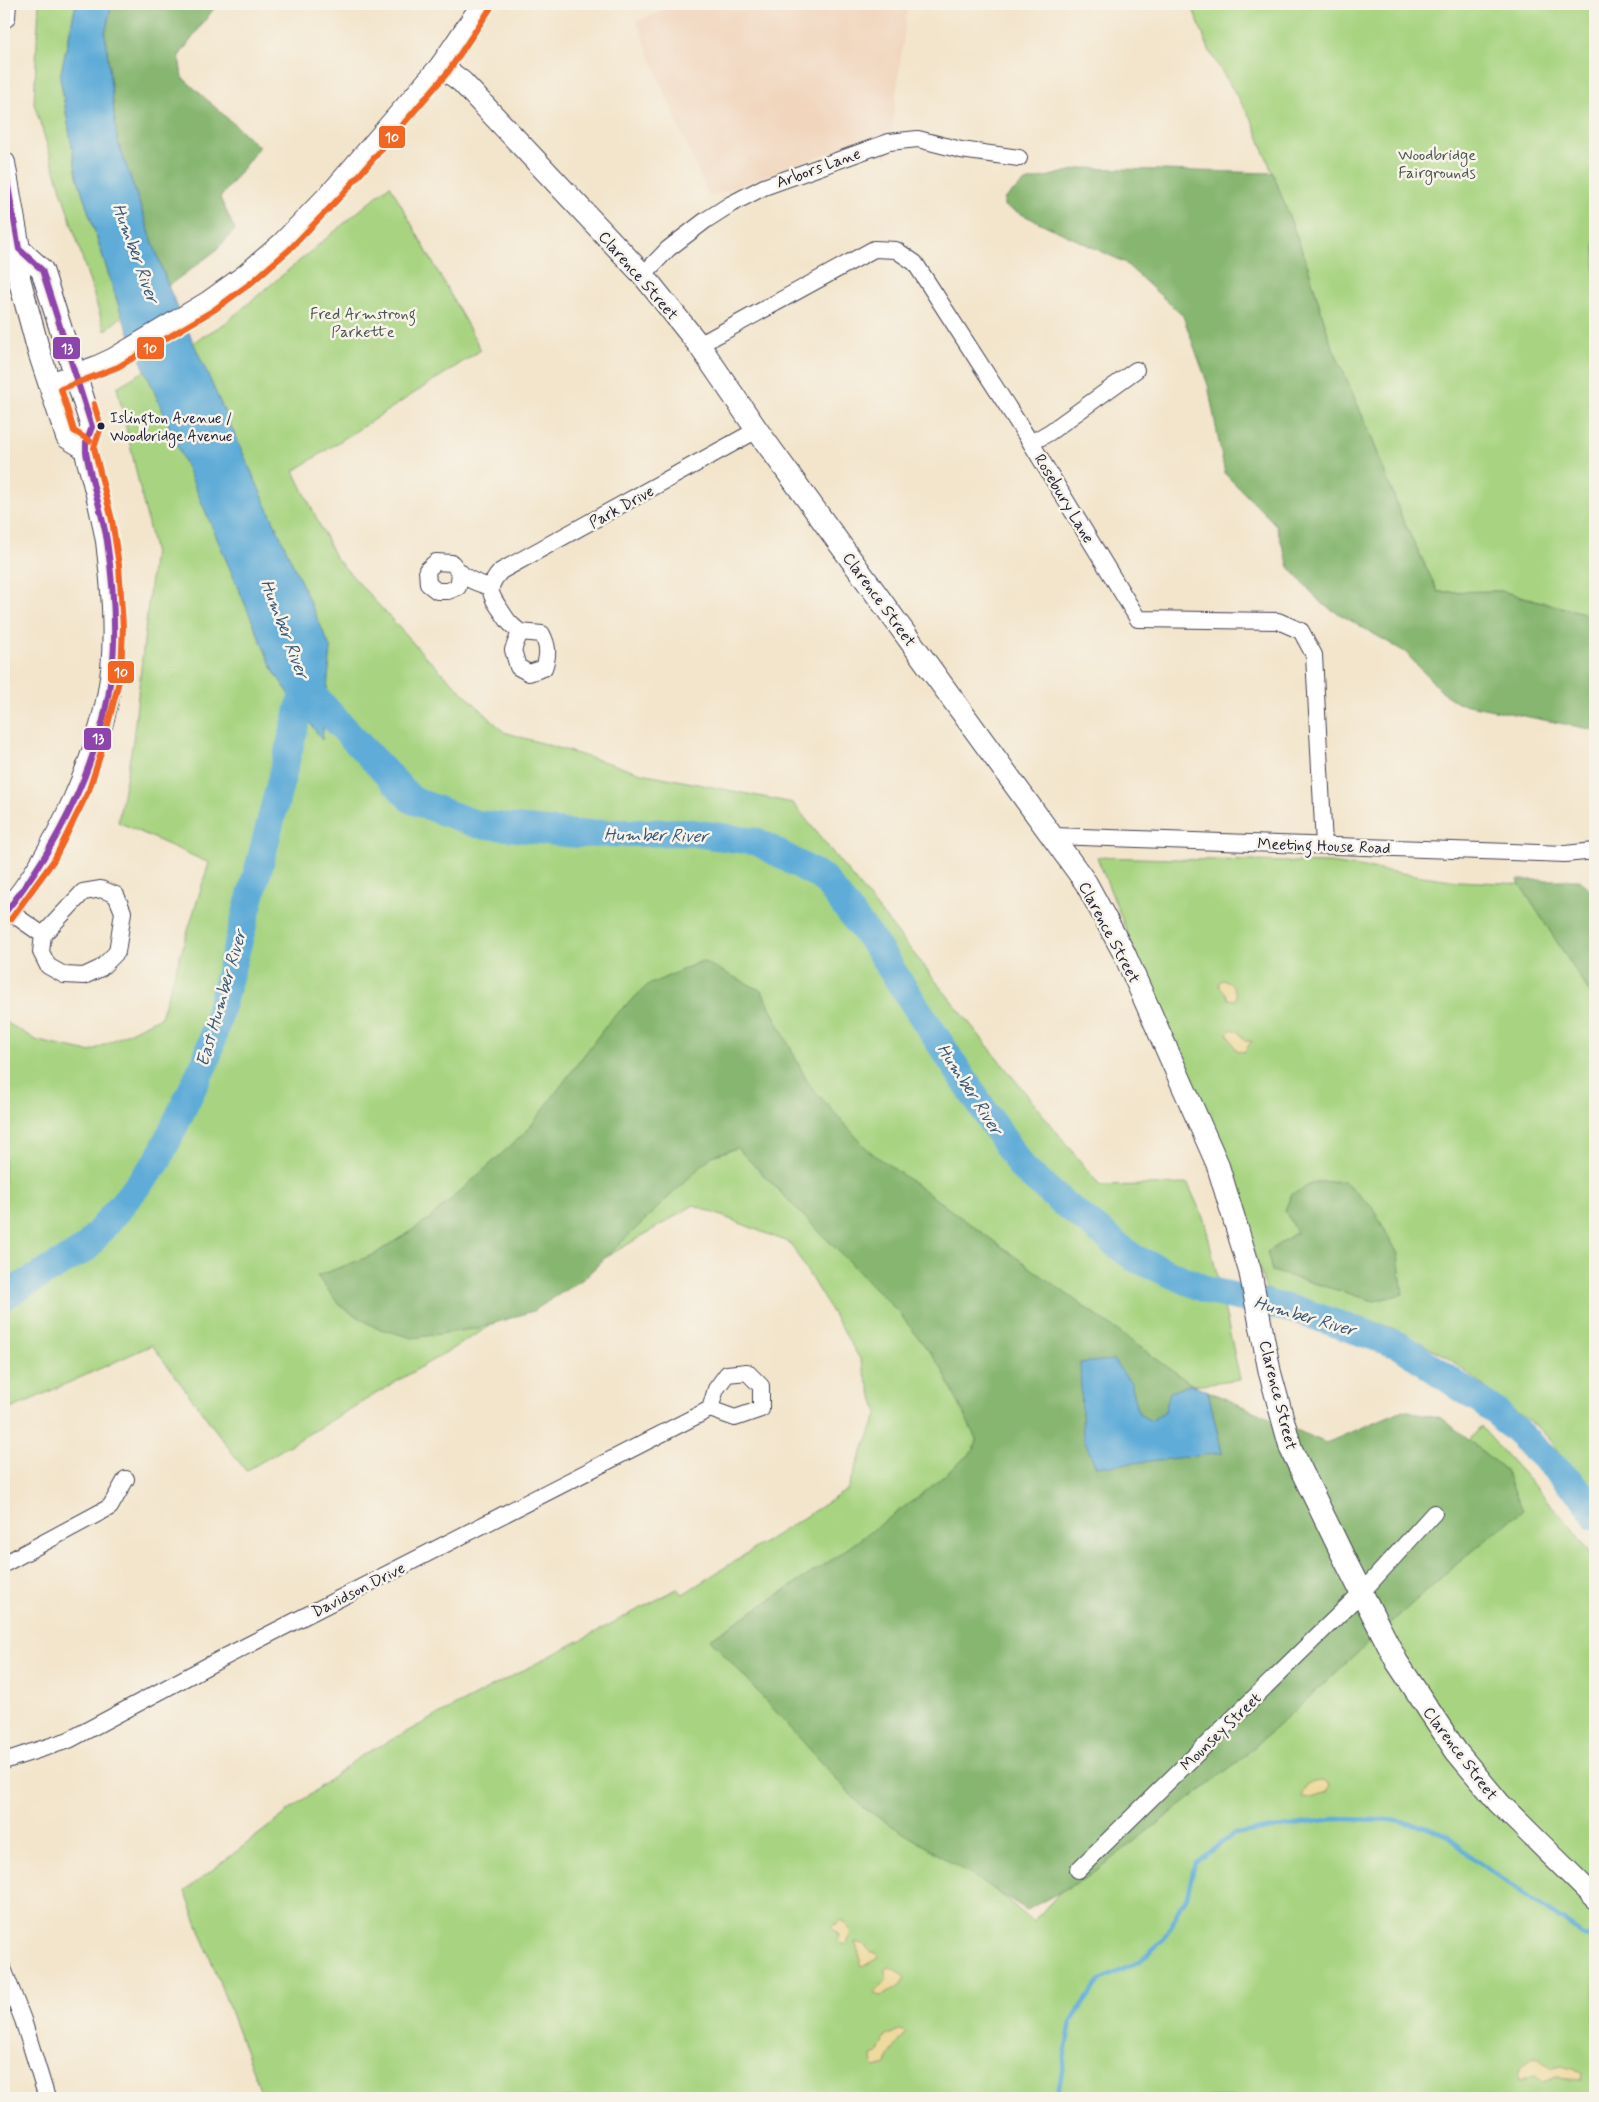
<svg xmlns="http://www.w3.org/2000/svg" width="1599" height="2102" viewBox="0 0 1599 2102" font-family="Mynerve,sans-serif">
<rect width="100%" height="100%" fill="#f7f3e8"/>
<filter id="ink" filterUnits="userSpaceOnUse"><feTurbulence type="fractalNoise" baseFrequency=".02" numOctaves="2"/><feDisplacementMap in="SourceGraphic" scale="10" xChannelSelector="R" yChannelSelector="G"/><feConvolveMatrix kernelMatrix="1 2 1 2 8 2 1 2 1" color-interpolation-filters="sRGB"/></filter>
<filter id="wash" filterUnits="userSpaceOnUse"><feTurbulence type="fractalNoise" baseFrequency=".0096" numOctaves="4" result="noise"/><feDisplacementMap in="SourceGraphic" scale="20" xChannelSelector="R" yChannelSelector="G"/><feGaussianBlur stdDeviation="1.12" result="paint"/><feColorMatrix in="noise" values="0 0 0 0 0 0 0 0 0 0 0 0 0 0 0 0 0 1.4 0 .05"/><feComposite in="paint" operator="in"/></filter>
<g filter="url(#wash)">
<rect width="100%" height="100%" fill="#f3e5cc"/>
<path fill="#f1d5bd" d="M 675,4 L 908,4 L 888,158 L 861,141 L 709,197 L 663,89 L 637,22 Z"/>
<g fill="#a8d481" stroke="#657b5e">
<path d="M 39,4 L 76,4 L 60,77 L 77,176 L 122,316 L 105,331 L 34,103 Z"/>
<path d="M 1191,4 L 1595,4 L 1595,616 L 1501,591 L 1438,592 L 1402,518 L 1371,436 L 1330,341 L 1308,267 L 1253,122 L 1210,52 Z"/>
<path d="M 390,185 L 481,350 L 294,471 L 335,557 L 424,655 L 504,732 L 642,773 L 793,803 L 1100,1186 L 1188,1184 L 1205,1222 L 1240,1379 L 1087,1399 L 927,1831 L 1033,1922 L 1481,1427 L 1572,1528 L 1595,1561 L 1595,2098 L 263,2098 L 185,1891 L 359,1757 L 677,1589 L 683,1594 L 847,1490 L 878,1413 L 860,1359 L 790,1243 L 694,1205 L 246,1471 L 152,1345 L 4,1412 L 4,1021 L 38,1041 L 89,1052 L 161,1017 L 209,863 L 118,822 L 133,741 L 154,550 L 117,387 L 224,324 Z"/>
<path d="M 1097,857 L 1330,863 L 1458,881 L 1524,884 L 1595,988 L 1595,1505 L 1548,1437 L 1447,1357 L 1393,1328 L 1266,1289 L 1224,1164 L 1192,1094 Z"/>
</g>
<g fill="#86b66f" stroke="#546c55">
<path d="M 112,4 L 217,4 L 179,56 L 182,77 L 259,147 L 220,198 L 235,230 L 214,252 L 168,286 L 117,139 L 105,33 Z"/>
<path d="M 1083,168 L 1273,173 L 1308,267 L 1330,341 L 1371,436 L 1402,518 L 1438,592 L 1501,591 L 1595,616 L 1595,730 L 1458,703 L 1443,693 L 1405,652 L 1322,604 L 1289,567 L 1276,525 L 1225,474 L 1208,385 L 1183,316 L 1124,262 L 1004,206 L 1004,199 L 1025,182 Z"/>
<path d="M 1517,880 L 1581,880 L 1595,897 L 1595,1001 Z"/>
<path d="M 702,961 L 762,991 L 808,1083 L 868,1150 L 1191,1384 L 1171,1392 L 1165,1411 L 1151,1421 L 1139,1414 L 1131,1383 L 1083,1438 L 1222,1453 L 1208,1391 L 1326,1443 L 1403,1410 L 1442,1418 L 1505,1470 L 1523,1510 L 1447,1572 L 1240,1760 L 1089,1876 L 1027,1910 L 862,1807 L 710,1639 L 833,1559 L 926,1491 L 974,1450 L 977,1441 L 941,1367 L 900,1314 L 737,1148 L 712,1156 L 583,1279 L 533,1311 L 479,1328 L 413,1338 L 376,1328 L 340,1306 L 317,1276 L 373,1255 L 428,1220 L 527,1131 L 611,1019 L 648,985 Z"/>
<path d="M 1344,1181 L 1373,1208 L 1398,1254 L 1403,1294 L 1374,1301 L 1272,1271 L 1267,1252 L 1297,1232 L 1285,1211 L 1291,1195 L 1315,1182 Z"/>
</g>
<g fill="#eeda9e" stroke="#887e6c">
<path d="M 1223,979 C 1231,982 1238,992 1236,1000 L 1228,999 L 1226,993 L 1219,987 L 1219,982 Z"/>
<path d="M 1232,1029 L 1238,1031 L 1245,1041 L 1252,1041 L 1244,1052 L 1237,1051 L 1228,1035 L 1228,1033 Z"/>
<path d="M 1324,1781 L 1330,1786 L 1327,1793 L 1310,1798 L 1302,1797 C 1303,1785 1313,1781 1324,1781 Z"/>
<path d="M 843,1920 L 851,1933 L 845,1945 L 838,1942 L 839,1935 L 831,1927 Z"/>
<path d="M 855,1942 L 863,1944 L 871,1952 L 875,1952 L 878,1958 L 862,1967 L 860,1966 L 860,1956 Z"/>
<path d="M 889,1967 L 895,1969 L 905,1977 L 899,1987 L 881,1996 L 874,1993 L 886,1979 L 886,1969 Z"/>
<path d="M 899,2030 L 906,2032 C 900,2043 889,2051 886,2065 L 876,2068 L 873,2064 L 872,2056 L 878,2054 L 886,2036 Z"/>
<path d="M 1534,2057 L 1539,2058 L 1553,2069 L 1562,2067 L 1582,2073 L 1581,2080 L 1556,2078 L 1546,2082 L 1540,2081 L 1536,2076 C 1529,2076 1526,2081 1519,2081 C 1516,2069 1525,2062 1534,2057 Z"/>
</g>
<g fill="#5eacd8" stroke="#40678a">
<path d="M 76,4 L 112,4 L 105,33 L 117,139 L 168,286 L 331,649 L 322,740 L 274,672 L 122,316 L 77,176 L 60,77 Z"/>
<path d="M 1113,1360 L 1131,1383 L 1139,1414 L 1151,1421 L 1165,1411 L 1170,1392 L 1191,1384 L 1208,1391 L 1222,1453 L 1096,1467 L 1083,1438 L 1080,1363 Z"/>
</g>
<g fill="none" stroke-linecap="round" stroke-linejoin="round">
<path stroke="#5eacd8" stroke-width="4.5" d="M 1057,2098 L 1071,2022 L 1099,1981 L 1140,1961 L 1163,1940 L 1187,1896 L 1195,1863 L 1234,1834 L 1334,1819 L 1389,1820 L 1425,1826 L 1449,1836 L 1468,1855 L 1583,1935 L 1595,1938"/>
<g stroke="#5eacd8" stroke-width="28">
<path d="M 302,678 L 305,686 L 342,727 L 412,800 L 476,824 L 576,834 L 686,832 L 758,842 L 823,878 L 874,943 L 1022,1168 L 1063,1203 L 1134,1258 L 1210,1291 L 1300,1311 L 1401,1346 L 1496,1412 L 1581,1493 L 1595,1515"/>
<path d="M 4,1296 L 85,1249 L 157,1162 L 207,1058 L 263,851 L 305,686"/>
</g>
</g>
</g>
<g filter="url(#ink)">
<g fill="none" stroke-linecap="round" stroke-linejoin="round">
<g stroke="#413f51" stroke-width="18">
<g id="street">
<path d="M 643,275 L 668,249 L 706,220 L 731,204 L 764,187 L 889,142 L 918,139 L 961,150 L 1019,158"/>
<path d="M 699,345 L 874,249 L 896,250 L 915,263 L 1031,443 L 1138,619 L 1278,621 L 1301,631 L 1314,655 L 1324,845"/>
<path d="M 1031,443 L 1050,432 L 1136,370"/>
<path d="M 460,574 L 458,587 L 448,591 L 437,591 L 428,584 L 427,570 L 436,562 L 452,563 C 463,578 473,582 490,587"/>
<path d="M 520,632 L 542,634 C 548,646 549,654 544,668 L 529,673 L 518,667 L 513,650 L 520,632 C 510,624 509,623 502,612 C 490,595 485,588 501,571 L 757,430"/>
<path d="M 1053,836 L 1565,854 L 1595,851"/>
<path d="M 101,889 L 116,895 L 123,912 L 117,952 L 101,968 L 84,976 L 64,975 L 48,966 L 41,952 L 43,935 L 83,892 Z"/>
<path d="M 7,910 L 43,935"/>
<path d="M 4,1564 L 110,1507 L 126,1479"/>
<path d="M 4,1761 L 69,1740 L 215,1662 L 710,1409 L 716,1389 L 727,1374 L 747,1372 L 761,1386 L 761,1409 L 735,1418 L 710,1409"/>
<path d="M 1078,1870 L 1362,1592 L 1434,1513"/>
<path d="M 4,1971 L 23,2020 L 47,2098"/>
</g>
</g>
<g stroke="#413f51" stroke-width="24">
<g id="secondary">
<path d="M 4,17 L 5,4"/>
<path d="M 441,66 L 462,82 L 643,275 L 699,345 L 757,430 L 1086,883 L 1124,953 L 1217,1163 L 1250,1271 L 1270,1373 L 1291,1449 L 1348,1566 L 1397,1662 L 1456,1751 L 1499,1803 L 1595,1898"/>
<path d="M 4,163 L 19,249 L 19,278 L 39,352 L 67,437 L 85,448"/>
<path d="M 50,384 L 97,367 L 114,359 L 209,302 L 245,276 L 283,243 L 336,188 L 441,66 L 483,4"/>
<path d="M 4,914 C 55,857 104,747 112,670 C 116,627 112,584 107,541 C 103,519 98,497 92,475 C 90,467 86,457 86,449 C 85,442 90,433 92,427 L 42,270 L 19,249"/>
</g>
</g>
<use href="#street" stroke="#fff" stroke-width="16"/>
<use href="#secondary" stroke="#fff" stroke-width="22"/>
<g stroke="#f7f3e8" stroke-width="10">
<path id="bus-1" d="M 4,163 L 19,249 L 42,270 L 92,427 L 86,443 L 86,452 C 91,482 102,511 107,541 C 113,583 117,628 112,670 C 102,759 59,845 4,914"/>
</g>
<g stroke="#f7f3e8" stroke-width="10">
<g id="bus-2">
<path d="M 90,441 L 74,431 L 61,389 L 118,367 L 214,310 L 251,283 L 289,250 L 343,194 L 448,72 L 490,9"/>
<path d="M 11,919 L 54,860 L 89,790 L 100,756 L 121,673 L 123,627 L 119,565 L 112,520 L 94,448 L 101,427 L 94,404"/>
</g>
</g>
<use href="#bus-1" stroke="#8e44ad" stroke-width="6"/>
<use href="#bus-2" stroke="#f26522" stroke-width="6"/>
</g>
</g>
<circle fill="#22223b" stroke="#f7f3e8" stroke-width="2" cx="101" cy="426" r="4.5"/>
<g text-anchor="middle" stroke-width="5" stroke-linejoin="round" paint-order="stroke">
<g font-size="15" fill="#22223b" stroke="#f7f3e8" text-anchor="start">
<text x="110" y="423">Islington Avenue /<tspan x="110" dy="18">Woodbridge Avenue</tspan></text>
</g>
<g font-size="16" fill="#4a5750" stroke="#f7f3e8">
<text x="1437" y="160">Woodbridge<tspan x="1437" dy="18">Fairgrounds</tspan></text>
<text x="363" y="319">Fred Armstrong<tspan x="363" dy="18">Parkette</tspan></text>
</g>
<g font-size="16" fill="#22223b" stroke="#f7f3e8">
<text transform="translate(818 167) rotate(-20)" y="6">Arbors Lane</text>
<text transform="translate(639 275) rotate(49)" y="6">Clarence Street</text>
<text transform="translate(1065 498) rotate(59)" y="6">Rosebury Lane</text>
<text transform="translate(621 506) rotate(-29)" y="6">Park Drive</text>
<text transform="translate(880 599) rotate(54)" y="6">Clarence Street</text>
<text transform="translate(1324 845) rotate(2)" y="6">Meeting House Road</text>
<text transform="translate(1110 932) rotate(62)" y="6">Clarence Street</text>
<text transform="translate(1279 1395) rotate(76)" y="6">Clarence Street</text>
<text transform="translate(358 1589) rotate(-27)" y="6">Davidson Drive</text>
<text transform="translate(1220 1731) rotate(-44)" y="6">Mounsey Street</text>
<text transform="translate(1461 1753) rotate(53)" y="6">Clarence Street</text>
</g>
<g font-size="18" font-style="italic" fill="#3a597a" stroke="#f7f3e8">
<text transform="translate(136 253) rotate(70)" y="6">Humber River</text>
<text transform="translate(285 629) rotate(69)" y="6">Humber River</text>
<text transform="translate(656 835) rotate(1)" y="6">Humber River</text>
<text transform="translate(221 998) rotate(-74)" y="6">East Humber River</text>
<text transform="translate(970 1089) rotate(57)" y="6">Humber River</text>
<text transform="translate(1305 1316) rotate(16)" y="6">Humber River</text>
</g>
</g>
<g stroke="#f7f3e8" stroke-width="2">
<rect x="378" y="125" width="28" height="24" rx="5" fill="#f26522"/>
<rect x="136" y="336" width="29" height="24" rx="5" fill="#f26522"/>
<rect x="52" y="336" width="29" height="24" rx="5" fill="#8e44ad"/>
<rect x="107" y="660" width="28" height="24" rx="5" fill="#f26522"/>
<rect x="83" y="727" width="29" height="24" rx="5" fill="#8e44ad"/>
</g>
<g font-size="14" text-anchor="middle" font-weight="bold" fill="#fff">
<text x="392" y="142">10</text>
<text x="150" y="353">10</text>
<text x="67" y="353">13</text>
<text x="121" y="677">10</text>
<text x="98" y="743">13</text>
</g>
<rect width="1599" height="2102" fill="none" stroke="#f7f3e8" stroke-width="20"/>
</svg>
